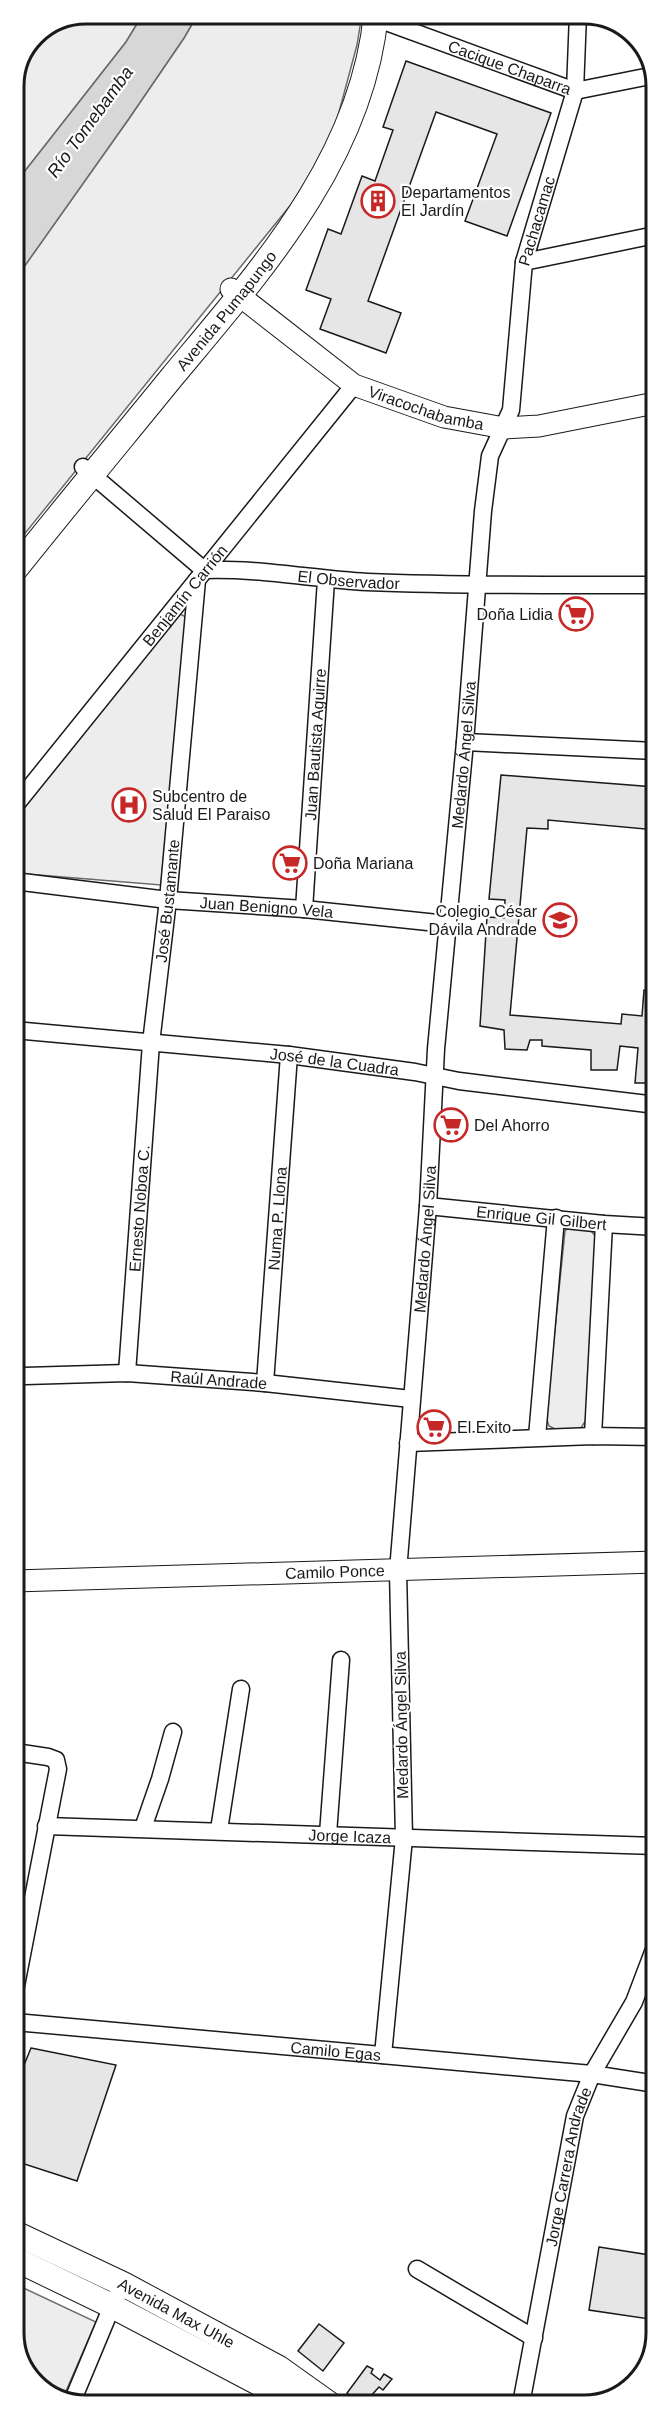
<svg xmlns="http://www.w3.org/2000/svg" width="670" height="2419" viewBox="0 0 670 2419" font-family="Helvetica,sans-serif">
<rect width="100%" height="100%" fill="#fff"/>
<g fill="#ededed" stroke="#6a6a6a" stroke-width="1.5">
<path d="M 86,14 L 143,14 L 126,42 L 14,185 L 14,86 L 35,35 Z"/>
<path d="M 198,14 L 362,14 L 357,45 L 335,127 L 324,152 L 293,202 L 14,547 L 14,281 L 128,120 L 184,38 Z"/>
<path d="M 180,614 L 186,617 L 161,885 L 14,873 L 14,819 Z"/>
<path d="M 569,1227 L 588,1227 L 596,1237 L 586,1420 L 581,1428 L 577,1430 L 557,1430 L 549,1426 L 546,1417 L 565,1231 Z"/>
<path d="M 15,2284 L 96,2322 L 63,2398 L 38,2387 L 15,2347 Z"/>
</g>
<path fill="#d7d7d7" stroke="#6a6a6a" stroke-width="1.5" d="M 143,14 L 198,14 L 184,38 L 128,120 L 14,281 L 14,185 L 126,42 Z"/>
<g fill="#e6e6e6" stroke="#1a1a1a" stroke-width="1.5">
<path d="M 406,61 L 551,113 L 507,236 L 465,221 L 497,134 L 436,112 L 368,301 L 401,313 L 386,353 L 320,329 L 331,299 L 306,290 L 328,229 L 341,234 L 362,176 L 375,181 L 393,130 L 383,127 Z"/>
<path d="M 501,775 L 655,787 L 656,830 L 548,820 L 548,829 L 527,828 L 510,1015 L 621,1024 L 622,1014 L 642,1016 L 644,990 L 656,991 L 656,1083 L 635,1083 L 638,1048 L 620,1046 L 617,1070 L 591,1070 L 591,1050 L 542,1046 L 542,1040 L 530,1040 L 527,1050 L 505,1049 L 504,1030 L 480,1026 L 487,917 L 504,918 L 505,900 L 489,899 Z"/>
<path d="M 31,2048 L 116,2065 L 77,2181 L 15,2161 L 15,2087 Z"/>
<path d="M 599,2247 L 656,2256 L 656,2320 L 589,2310 Z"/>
<path d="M 319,2324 L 344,2343 L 323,2371 L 298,2351 Z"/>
<path d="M 367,2366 L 373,2369 L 371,2373 L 380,2380 L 384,2374 L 392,2379 L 383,2390 L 379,2387 L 370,2397 L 376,2402 L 374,2405 L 364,2405 L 347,2393 Z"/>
<path d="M 389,2395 L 400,2405 L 382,2405 Z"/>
</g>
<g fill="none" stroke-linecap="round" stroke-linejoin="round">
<g stroke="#1a1a1a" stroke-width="19">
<g id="minor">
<path id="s1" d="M 367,15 L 575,91 L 655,75"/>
<path d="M 524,262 L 655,235"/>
<path id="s2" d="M 83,467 L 204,570 C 258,568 313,579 367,582 C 463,586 559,585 655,585"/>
<path d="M 465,742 L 655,751"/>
<path id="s3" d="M 14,807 L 354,385"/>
<path id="s4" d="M 14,881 L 168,900 L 304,909 L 447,924"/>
<path id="s5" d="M 304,909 L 326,580"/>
<path id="s6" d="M 14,1030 L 289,1055 L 415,1072 L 459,1081 L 656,1105"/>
<path id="s7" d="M 428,1206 L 604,1224 L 656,1227"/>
<path id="s8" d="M 127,1373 L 151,1043 L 168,900 L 197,580"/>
<path id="s9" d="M 25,1376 L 127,1373 L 265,1383 L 411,1399"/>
<path id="s10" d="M 265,1383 L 289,1055"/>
<path d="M 593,1436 L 604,1224"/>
<path d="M 537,1437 L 556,1218"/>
<path d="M 408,1443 L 593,1436 L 656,1437"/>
<path d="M 15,1752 L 48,1757 L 56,1760 L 58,1769 L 15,1991"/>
<path id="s11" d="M 46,1826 L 656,1846"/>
<path d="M 143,1828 L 160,1779 L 173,1732"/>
<path d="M 219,1830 L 241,1689"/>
<path d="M 328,1834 L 341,1660"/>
<path id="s12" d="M 15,2022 L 592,2074 L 656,2084"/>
<path id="s13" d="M 383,2055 L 404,1838 L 398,1571 L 428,1206 L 436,1049 L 465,742 L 483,511 L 490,456 L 511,410 L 524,262 L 575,91 L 578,14"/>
<path d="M 417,2269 L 534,2338"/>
<path d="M 72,2402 L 112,2306 L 123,2284"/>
<path id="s14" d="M 521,2404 L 575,2116 L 592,2074 L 634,2002 L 656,1944"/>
</g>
</g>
<g stroke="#1a1a1a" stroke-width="23">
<g id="tertiary">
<path id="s15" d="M 231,289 L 354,385 L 444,417 L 504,428 L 539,426 L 655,403"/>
<path id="s16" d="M 14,1581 L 656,1562"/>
</g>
</g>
<g stroke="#1a1a1a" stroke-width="26">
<g id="secondary">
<path id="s17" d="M 14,571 C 66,506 119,442 172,377 C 261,270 362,159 376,14"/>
<path id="s18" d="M 15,2233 L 123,2284 L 279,2368 L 331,2405"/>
<path d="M 15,2259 L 112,2306 L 264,2386 L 293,2405"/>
</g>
</g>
<use href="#minor" stroke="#fff" stroke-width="16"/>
<use href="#tertiary" stroke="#fff" stroke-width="21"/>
<use href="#secondary" stroke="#fff" stroke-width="24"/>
</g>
<defs>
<g id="building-ring" transform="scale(1.725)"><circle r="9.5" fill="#fff" stroke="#c62828" stroke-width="1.5"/><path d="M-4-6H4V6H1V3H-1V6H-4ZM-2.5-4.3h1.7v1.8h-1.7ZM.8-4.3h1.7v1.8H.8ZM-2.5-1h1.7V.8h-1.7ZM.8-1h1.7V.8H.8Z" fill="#c62828"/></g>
<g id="supermarket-ring" transform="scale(1.725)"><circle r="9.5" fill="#fff" stroke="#c62828" stroke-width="1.5"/><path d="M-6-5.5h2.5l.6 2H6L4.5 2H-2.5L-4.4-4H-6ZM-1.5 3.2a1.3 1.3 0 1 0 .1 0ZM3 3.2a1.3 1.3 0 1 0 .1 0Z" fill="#c62828"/></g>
<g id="hospital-ring" transform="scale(1.725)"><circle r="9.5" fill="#fff" stroke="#c62828" stroke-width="1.5"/><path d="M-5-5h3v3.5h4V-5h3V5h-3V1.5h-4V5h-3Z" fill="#c62828"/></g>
<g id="school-ring" transform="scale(1.725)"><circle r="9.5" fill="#fff" stroke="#c62828" stroke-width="1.5"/><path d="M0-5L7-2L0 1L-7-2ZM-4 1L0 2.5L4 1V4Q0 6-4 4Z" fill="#c62828"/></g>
</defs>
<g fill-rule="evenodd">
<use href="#building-ring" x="378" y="201"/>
<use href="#supermarket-ring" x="576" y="614"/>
<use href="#hospital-ring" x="129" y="805"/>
<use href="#supermarket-ring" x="290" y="863"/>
<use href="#school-ring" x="560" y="920"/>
<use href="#supermarket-ring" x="451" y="1125"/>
<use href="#supermarket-ring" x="434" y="1427"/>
</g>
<g text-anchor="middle" stroke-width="4.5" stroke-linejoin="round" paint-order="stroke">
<g font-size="16" fill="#1a1a1a" stroke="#fff">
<text dy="6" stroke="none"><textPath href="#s1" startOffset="152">Cacique Chaparra</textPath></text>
<text dy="6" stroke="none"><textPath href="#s13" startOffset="1846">Pachacamac</textPath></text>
<text dy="6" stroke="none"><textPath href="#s17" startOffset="336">Avenida Pumapungo</textPath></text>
<text dy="6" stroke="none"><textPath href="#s15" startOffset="232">Viracochabamba</textPath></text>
<text dy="6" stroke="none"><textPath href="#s2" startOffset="304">El Observador</textPath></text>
<text dy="6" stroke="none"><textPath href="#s3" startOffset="272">Benjamín Carrión</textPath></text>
<text dy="6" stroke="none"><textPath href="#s5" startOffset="165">Juan Bautista Aguirre</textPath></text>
<text dy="6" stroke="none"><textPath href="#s13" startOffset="1304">Medardo Ángel Silva</textPath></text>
<text dy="6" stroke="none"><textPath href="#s8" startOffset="474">José Bustamante</textPath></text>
<text dy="6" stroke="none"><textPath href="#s4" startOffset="254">Juan Benigno Vela</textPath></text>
<text dy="6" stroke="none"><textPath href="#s6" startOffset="322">José de la Cuadra</textPath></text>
<text dy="6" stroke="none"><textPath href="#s8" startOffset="165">Ernesto Noboa C.</textPath></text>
<text dy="6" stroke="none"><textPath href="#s7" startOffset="114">Enrique Gil Gilbert</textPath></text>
<text dy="6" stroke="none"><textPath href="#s10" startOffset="165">Numa P. Llona</textPath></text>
<text dy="6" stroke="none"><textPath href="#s13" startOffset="818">Medardo Ángel Silva</textPath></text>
<text dy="6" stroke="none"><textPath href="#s9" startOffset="194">Raúl Andrade</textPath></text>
<text dy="6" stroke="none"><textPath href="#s16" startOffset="321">Camilo Ponce</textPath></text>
<text transform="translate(401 1725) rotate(-91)" y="6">Medardo Ángel Silva</text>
<text dy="6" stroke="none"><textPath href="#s11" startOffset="304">Jorge Icaza</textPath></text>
<text dy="6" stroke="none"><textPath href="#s12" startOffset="322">Camilo Egas</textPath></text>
<text dy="6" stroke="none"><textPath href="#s14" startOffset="242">Jorge Carrera Andrade</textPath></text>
<text dy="6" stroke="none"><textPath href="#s18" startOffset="180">Avenida Max Uhle</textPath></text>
</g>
<g font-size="16" fill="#1a1a1a" stroke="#fff" text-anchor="start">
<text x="401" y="198">Departamentos<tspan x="401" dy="18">El Jardín</tspan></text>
<text x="553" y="620" text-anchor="end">Doña Lidia</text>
<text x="152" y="802">Subcentro de<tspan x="152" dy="18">Salud El Paraiso</tspan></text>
<text x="313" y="869">Doña Mariana</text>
<text x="537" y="917" text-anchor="end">Colegio César<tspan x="537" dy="18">Dávila Andrade</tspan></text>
<text x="474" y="1131">Del Ahorro</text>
<text x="457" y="1433">El Exito</text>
</g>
<g font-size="18" font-style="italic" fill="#1a1a1a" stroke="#fff">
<text transform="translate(90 122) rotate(-54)" y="6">Río Tomebamba</text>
</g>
</g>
<path d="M0 0H670V2419H0ZM86 24H584A62 62 0 0 1 646 86V2333A62 62 0 0 1 584 2395H86A62 62 0 0 1 24 2333V86A62 62 0 0 1 86 24Z" fill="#fff" fill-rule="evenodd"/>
<path fill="none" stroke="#1a1a1a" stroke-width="3" d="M86 24H584A62 62 0 0 1 646 86V2333A62 62 0 0 1 584 2395H86A62 62 0 0 1 24 2333V86A62 62 0 0 1 86 24Z"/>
</svg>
